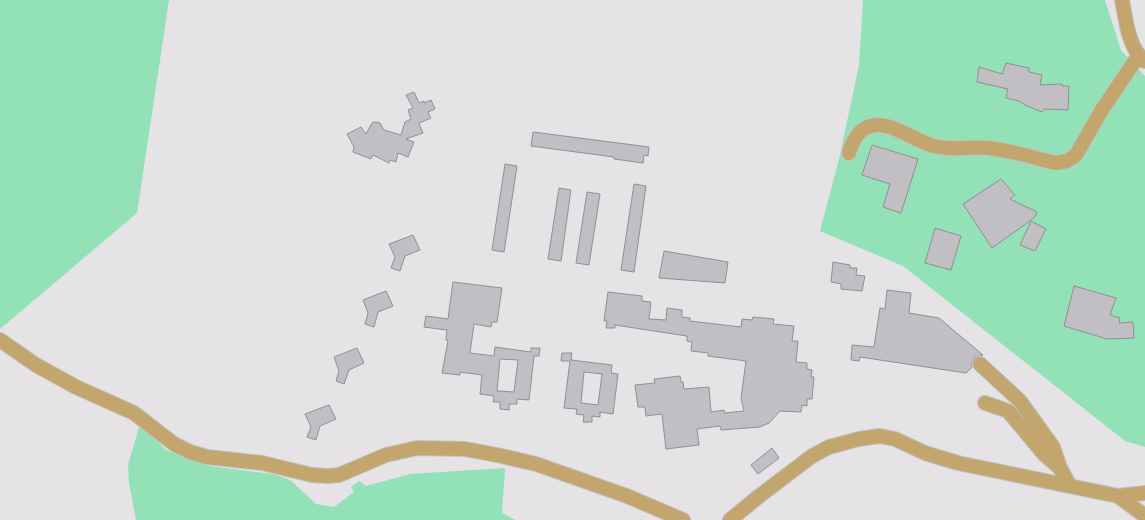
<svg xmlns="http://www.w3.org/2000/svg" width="1145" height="520" viewBox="0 0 1145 520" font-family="Barlow,sans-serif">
<rect width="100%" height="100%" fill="#e5e3e6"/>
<g fill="#93e1b7">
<path d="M 0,0 L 169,0 L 137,213 L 0,329 Z"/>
<path d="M 863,0 L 1105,0 L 1121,50 L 1145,76 L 1145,447 L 1125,441 L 903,266 L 820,231 L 839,159 L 859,65 Z"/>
<path d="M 140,424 L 166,450 L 209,466 L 273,474 L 290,480 L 316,504 L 334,507 L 354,492 L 351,487 L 359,481 L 366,486 L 410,474 L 505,468 L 502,513 L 515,520 L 136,520 L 129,483 L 128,465 Z"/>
</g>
<g fill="#c1bfc3" stroke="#918f92" fill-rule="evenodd">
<path d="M 1006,63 L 1029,68 L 1029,72 L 1042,75 L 1040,85 L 1062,84 L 1062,86 L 1069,86 L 1068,110 L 1044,109 L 1042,112 L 1025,105 L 1019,101 L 1006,98 L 1008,89 L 977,82 L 979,67 L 1002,74 Z"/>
<path d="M 414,92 L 419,103 L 424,101 L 424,103 L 431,100 L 435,109 L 428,112 L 431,118 L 419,123 L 423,133 L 406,139 L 414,142 L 408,157 L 398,153 L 396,162 L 390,160 L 389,163 L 373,155 L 371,159 L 353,152 L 354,147 L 347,134 L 361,127 L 366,134 L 372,123 L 375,122 L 380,123 L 384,130 L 401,135 L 405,122 L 411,119 L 408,110 L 413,108 L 406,95 Z"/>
<path d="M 533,132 L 649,147 L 648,156 L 644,155 L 643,163 L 614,159 L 614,157 L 531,146 Z"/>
<path d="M 872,145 L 918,159 L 901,213 L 883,207 L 890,184 L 862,175 Z"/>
<path d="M 505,164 L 517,166 L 504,252 L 492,250 Z"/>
<path d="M 1001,179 L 1015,195 L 1010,199 L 1037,212 L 1034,218 L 992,248 L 963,204 Z"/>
<path d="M 634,184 L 646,186 L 634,272 L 621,270 Z"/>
<path d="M 559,188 L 571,190 L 561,261 L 548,259 Z"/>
<path d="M 587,192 L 600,194 L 589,265 L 576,263 Z"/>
<path d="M 1031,221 L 1046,229 L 1035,251 L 1020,245 Z"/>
<path d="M 935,228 L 961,236 L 951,270 L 925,263 Z"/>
<path d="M 413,235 L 420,250 L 405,256 L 400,271 L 391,268 L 395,257 L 389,244 Z"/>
<path d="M 664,251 L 728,262 L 725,283 L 659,278 Z"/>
<path d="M 833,262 L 850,265 L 850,268 L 857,268 L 856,275 L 865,276 L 862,291 L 841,289 L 841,284 L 831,282 Z"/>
<path d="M 453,282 L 502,288 L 497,322 L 492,322 L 491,327 L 474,324 L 470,353 L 494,356 L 495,347 L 531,352 L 531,348 L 540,348 L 539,356 L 534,356 L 529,400 L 517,399 L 517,404 L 509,404 L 509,410 L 500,409 L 500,402 L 493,402 L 494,396 L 480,394 L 482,375 L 460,372 L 460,375 L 442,373 L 448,341 L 446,340 L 447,330 L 424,327 L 426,316 L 448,319 ZM 500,359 L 518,360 L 514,392 L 497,391 Z"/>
<path d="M 1074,286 L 1116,298 L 1110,315 L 1120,318 L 1119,323 L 1133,322 L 1134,338 L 1107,339 L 1064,326 Z"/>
<path d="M 887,290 L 911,293 L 909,313 L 939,318 L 983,355 L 974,358 L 972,362 L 972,367 L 966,373 L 860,357 L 859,361 L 851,360 L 852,345 L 874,347 L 880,308 L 885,309 Z"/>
<path d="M 386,291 L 393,306 L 378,312 L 374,327 L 365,324 L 368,313 L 363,300 Z"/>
<path d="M 608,292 L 642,296 L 642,301 L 651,302 L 649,319 L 666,320 L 667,308 L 682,310 L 682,317 L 690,318 L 690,321 L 741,327 L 742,319 L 752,320 L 753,317 L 774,319 L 773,324 L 794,326 L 792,341 L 798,341 L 796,362 L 807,363 L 807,369 L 812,370 L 811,377 L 814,377 L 812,399 L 807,399 L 807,406 L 802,405 L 801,412 L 780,411 L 769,423 L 760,427 L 721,430 L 720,426 L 697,429 L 699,445 L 666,449 L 662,414 L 646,416 L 645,407 L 638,407 L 635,385 L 655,383 L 654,379 L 680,376 L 681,382 L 683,382 L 684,389 L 709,387 L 711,412 L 724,410 L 725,413 L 744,411 L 741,398 L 746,361 L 708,356 L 708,353 L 691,351 L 692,342 L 687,341 L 687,336 L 615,325 L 615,328 L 606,328 L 607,321 L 604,321 Z"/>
<path d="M 357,348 L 364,363 L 349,370 L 344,384 L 336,381 L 339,371 L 334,357 Z"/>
<path d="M 562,353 L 572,353 L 571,360 L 612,365 L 611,373 L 618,374 L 613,414 L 600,412 L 600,417 L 592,416 L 592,422 L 583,422 L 584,415 L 576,414 L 577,409 L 564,408 L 570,361 L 561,361 ZM 584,372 L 602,374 L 598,405 L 581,403 Z"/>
<path d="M 329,405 L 336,419 L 320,426 L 316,440 L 307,437 L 311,427 L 305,414 Z"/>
<path d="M 772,448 L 779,458 L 758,474 L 751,465 Z"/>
</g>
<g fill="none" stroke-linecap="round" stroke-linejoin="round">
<g stroke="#c2c1c3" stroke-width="16">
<g id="minor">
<path d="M 1122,0 C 1126,21 1128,46 1144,61"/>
<path d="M 849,153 C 853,139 860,126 877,125 C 894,124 917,142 934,146 C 952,151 970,146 988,148 C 1011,150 1034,158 1056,163 L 1067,161 L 1076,155 L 1101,111 L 1139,55"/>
<path d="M 0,340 L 36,365 L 76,387 L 134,413 L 174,444 L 190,452 L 207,457 L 262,463 L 312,475 L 328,476 L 339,475 L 386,455 L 417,448 L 465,449 L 497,455 L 536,464 L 627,496 L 683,520"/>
<path d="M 980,364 L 1020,401 L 1053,447 L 1060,468 L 1070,486"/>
<path d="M 985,403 L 1008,411 L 1044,454 L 1060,468"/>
<path d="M 1118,496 L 1145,516"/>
<path d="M 730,520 L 758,497 L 812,456 L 829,447 L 859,439 L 880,436 L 895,439 L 925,453 L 958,463 L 1118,496 L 1145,493"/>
</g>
</g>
<use href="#minor" stroke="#c2a66e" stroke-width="14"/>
</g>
</svg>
